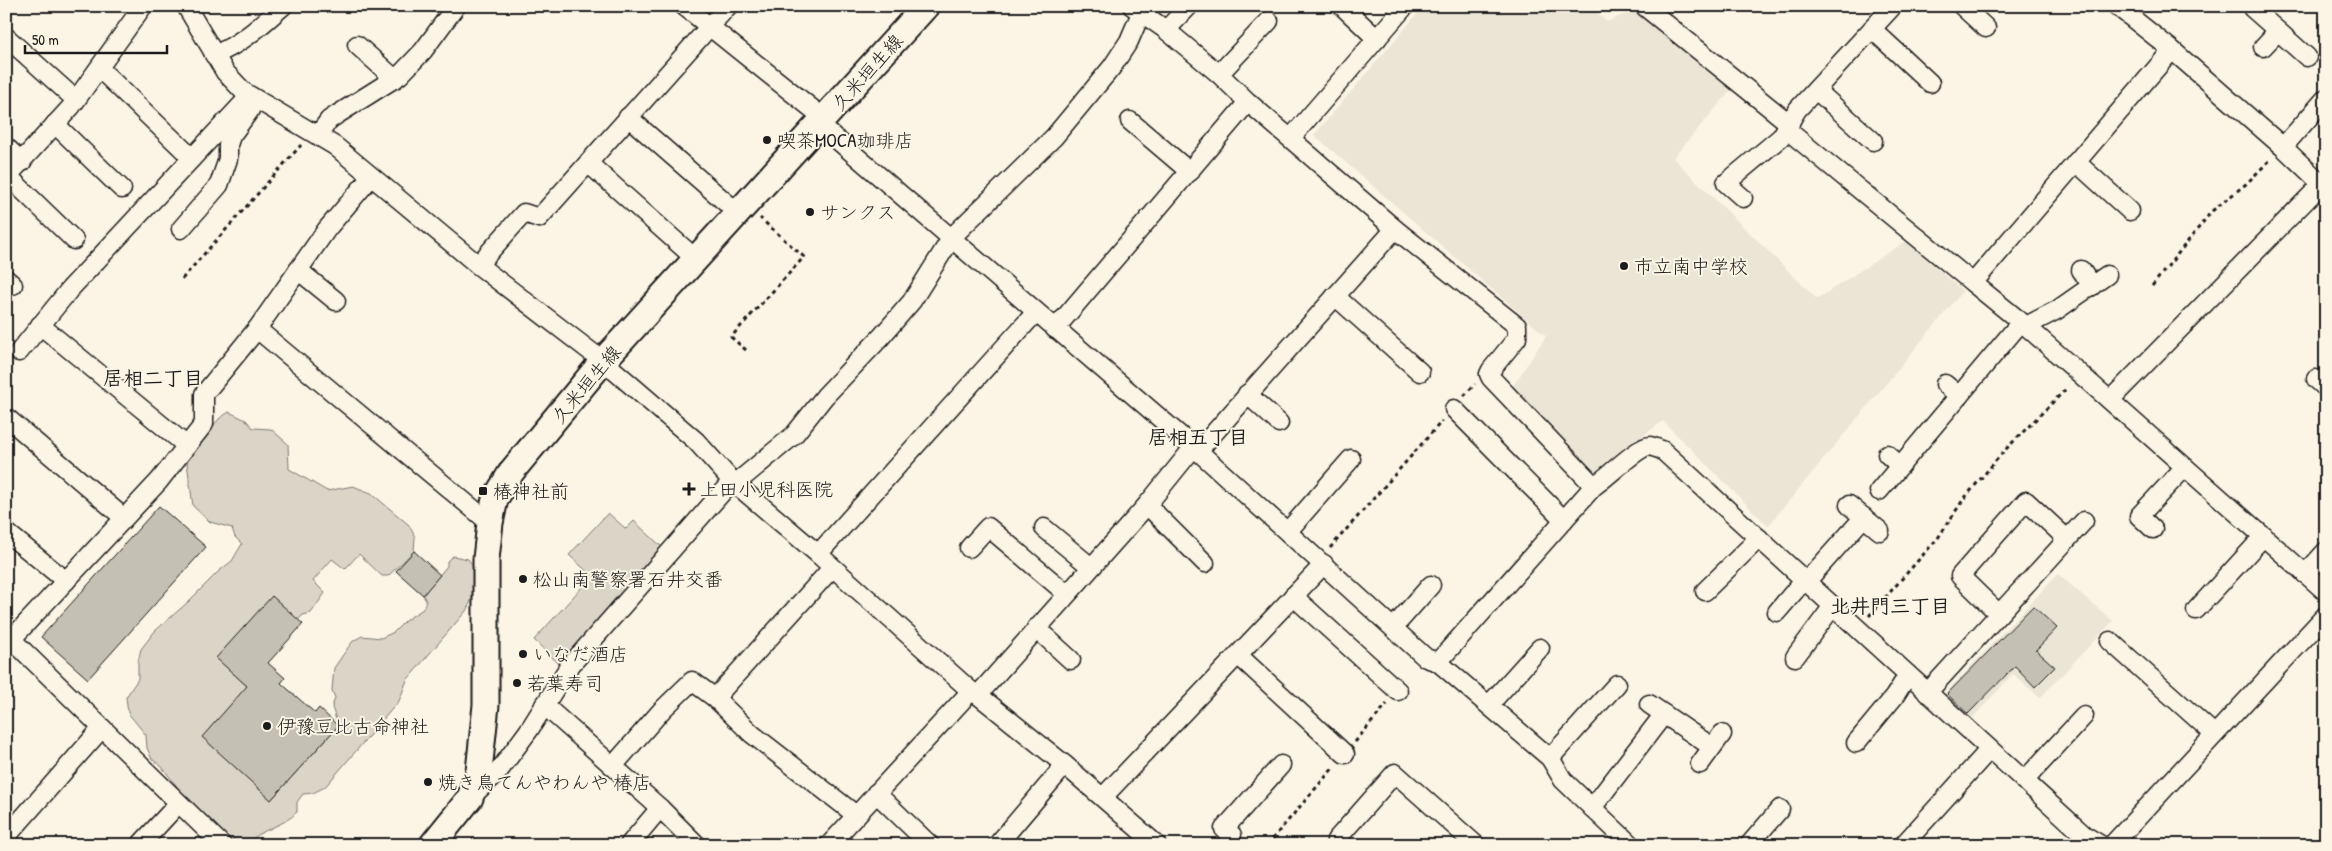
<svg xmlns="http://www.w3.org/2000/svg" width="2332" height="851" viewBox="0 0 2332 851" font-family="'Patrick Hand','Klee One',sans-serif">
<rect width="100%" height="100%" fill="#fcf5e5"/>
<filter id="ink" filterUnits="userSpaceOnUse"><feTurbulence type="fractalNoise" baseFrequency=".02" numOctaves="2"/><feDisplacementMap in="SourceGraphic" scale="10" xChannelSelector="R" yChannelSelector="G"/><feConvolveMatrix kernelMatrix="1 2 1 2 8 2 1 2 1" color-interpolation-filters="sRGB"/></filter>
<g filter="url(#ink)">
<g fill="#ebe5d6">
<path d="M 1424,6 L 1590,6 L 1607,22 L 1634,10 L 1732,89 L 1673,158 L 1817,299 L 1906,241 L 1963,291 L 1768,526 L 1663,421 L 1592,474 L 1511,389 L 1546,336 L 1314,135 Z"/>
<path d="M 2058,574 L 2113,621 L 2040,698 L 2013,674 L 1968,723 L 1941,698 Z"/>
</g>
<g fill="#dbd5c8" stroke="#7c7872">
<path d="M 229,412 L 246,420 L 253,428 L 271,429 L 288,444 L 289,469 L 327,491 L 353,486 L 371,493 L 409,525 L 415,537 L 414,551 L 388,576 L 382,576 L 359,554 L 345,569 L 332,559 L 313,581 L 325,593 L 311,613 L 303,615 L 298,620 L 217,658 L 247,686 L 271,800 L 338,726 L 332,707 L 335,698 L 332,690 L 334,668 L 345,652 L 353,641 L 362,636 L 381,638 L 394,632 L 406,620 L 423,609 L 426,601 L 423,595 L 447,566 L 447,561 L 453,556 L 468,559 L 474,567 L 474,595 L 466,611 L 407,680 L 399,701 L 325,787 L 313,793 L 303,794 L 297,802 L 297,812 C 283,827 262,828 248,843 L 235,841 L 225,836 L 182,793 L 162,767 L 152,759 L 147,748 L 146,735 L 128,713 L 126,697 L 138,679 L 138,662 L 141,649 L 155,631 L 187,603 L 219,571 L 232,561 L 242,544 L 235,537 L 232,528 L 210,522 L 193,506 L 187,463 L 195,445 L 220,418 Z"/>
<path d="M 608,513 L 626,529 L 634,521 L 663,548 L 559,664 L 534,640 L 592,576 L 569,555 Z"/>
</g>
<g fill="#c4c0b3" stroke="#1c1c1c">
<path d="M 159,506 L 206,547 L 88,679 L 41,637 Z"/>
<path d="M 414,551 L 440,575 L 423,595 L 396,571 Z"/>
<path d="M 272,596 L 303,624 L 268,663 L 285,678 L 281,683 L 315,713 L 319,708 L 338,726 L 271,800 L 202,737 L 247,686 L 216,658 Z"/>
<path d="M 2033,606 L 2057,628 L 2036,650 L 2055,667 L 2035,687 L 2015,666 L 1968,714 L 1947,694 Z"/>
</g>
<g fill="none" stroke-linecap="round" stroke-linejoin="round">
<g stroke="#1c1c1c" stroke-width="21">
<g id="street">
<path d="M 186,6 L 225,72 L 244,92 L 335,146 L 478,265 L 603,361 L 696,441 L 732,481 L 818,554 L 971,691 L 978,695 L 1065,765 L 1157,845"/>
<path d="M 684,6 L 825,119"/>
<path d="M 1132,6 L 1166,30 L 1219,74 L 1248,102 L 1395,229 L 1517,326 L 1517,338 L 1491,370 L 1489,374 L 1491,378 L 1594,486"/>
<path d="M 1342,6 L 1377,39"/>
<path d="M 1644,6 L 1790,124"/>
<path d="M 1962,6 L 1986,28"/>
<path d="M 2117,6 L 2172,50 L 2283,147 L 2326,188"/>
<path d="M 2254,6 L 2252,8 L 2278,31 L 2263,47"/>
<path d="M 1872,29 L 1930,83"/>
<path d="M 1166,30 L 1189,6"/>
<path d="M 2278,31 L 2307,57"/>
<path d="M 6,37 L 76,100"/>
<path d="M 357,45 L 395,79"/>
<path d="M 2172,50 L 1973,283 L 2026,326 L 2326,592"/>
<path d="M 214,55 C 242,44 261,25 283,6"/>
<path d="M 100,69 L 192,158"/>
<path d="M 1219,74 L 1269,21"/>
<path d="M 1816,90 L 1873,141"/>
<path d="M 628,117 L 739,214"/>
<path d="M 1130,121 L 1190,172"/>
<path d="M 55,124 L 122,189"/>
<path d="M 820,125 L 1198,451 L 1426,658 L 1438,662 L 1594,486 C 1607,478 1638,446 1650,446 C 1654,447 1659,449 1662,450 L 2084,835 L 2101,845"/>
<path d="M 1786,129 L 1973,283"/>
<path d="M 318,135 L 329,120 L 338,114 L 400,75 L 423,51 L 456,6"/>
<path d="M 1291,138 L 1405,6"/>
<path d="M 6,147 L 22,162"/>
<path d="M 2283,147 L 2326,98"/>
<path d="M 2076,162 L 2130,211"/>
<path d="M 588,163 L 697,260"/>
<path d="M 8,176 L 74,240"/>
<path d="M 6,178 L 71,107 L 143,6"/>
<path d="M 1743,198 L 1726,183 L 1781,137 L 1797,110 L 1893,6"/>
<path d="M 181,229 L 219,185 L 228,159 L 228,145 L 231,136 L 250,110"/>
<path d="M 478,265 L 524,213 L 539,218 L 728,6"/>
<path d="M 298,270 L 336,301"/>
<path d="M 2081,270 L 2092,286"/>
<path d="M 6,279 L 13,285"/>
<path d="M 1335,296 L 1420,372"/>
<path d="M 40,325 L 187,446"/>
<path d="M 2026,326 L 2057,310 L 2107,275"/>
<path d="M 257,329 L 490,523"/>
<path d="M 1055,329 L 1248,102"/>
<path d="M 19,352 L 70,289 L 250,96"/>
<path d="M 2316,379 L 2326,388"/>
<path d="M 1945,384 L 1959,396"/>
<path d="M 1247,394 L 1279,423"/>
<path d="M 2110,400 L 2322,184"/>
<path d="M 1454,409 L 1564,520"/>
<path d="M 6,417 L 124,518"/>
<path d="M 1198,451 L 1395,229"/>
<path d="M 1887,454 L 1900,466"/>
<path d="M 735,484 L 794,435 L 825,396 L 881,337 L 912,301 L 952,237 L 1054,137 L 1112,67 L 1129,41 L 1141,13"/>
<path d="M 1879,491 L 2021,322"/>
<path d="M 1147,505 L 1205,563"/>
<path d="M 1849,505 L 1880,531"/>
<path d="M 1044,528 L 1091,567"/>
<path d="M 2153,529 L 2139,516 L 2185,467"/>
<path d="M 1288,531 L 1351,459"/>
<path d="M 6,532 L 66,581"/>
<path d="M 969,548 L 988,527 L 1067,594"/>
<path d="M 818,554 L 1036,312"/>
<path d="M 2305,574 L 2326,551"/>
<path d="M 1806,582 L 1864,517"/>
<path d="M 1705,591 L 1759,538"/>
<path d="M 1293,596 L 1398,691"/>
<path d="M 2196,610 L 2264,536"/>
<path d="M 1777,612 L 1804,580"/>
<path d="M 1999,614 L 1960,576 L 2026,501 L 2067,539"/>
<path d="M 1036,628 L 1071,660"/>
<path d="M 1393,628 L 1431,585"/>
<path d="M 6,634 L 222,845"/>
<path d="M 2110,641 L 2214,734"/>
<path d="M 6,645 L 159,481 L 204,424 L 204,394 L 257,329 L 327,229 L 371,177"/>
<path d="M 1238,655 L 1345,754"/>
<path d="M 1795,657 L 1833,606"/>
<path d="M 1438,662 L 1550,758 L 1563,780 L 1631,845"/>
<path d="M 1927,693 L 2084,521"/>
<path d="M 978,695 L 1147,505 L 1193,448"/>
<path d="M 715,698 L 752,734 L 856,815"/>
<path d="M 1649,704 L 1712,747"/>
<path d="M 544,705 L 660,808 L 697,845"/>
<path d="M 1489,705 L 1540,648"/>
<path d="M 1856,743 L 1894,697 L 1908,675"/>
<path d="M 1550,758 L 1617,684"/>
<path d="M 1700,764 L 1722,734"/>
<path d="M 613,766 L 662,710 L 692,681 L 715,698 L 832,568"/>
<path d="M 2024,781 L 2084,716"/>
<path d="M 876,793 L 930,845"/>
<path d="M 472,796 L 498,772 L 529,730 L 568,668 L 732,481"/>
<path d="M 1103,797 L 1324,564"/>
<path d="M 1592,808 L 1664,714"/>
<path d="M 6,837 L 102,728"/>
<path d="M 140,845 L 179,803"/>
<path d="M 629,845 L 660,808"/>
<path d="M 829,845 L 971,691"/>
<path d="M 997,845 L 1065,765"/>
<path d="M 1226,845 L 1232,835 L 1224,829 L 1281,765"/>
<path d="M 1342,845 L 1336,840 L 1395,773 L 1476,845"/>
<path d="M 1749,845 L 1780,809"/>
<path d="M 1903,845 L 1989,750"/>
<path d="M 2112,845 L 2326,615"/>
</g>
</g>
<g stroke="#1c1c1c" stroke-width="29">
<path id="secondary" d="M 432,845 L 470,798 L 479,771 L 486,705 L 486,559 L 490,523 L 495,499 L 512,471 L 603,361 L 926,6"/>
</g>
<g stroke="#1c1c1c" stroke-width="3" stroke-dasharray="4 4" stroke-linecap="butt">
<path d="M 182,279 L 301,145"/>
<path d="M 2152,286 L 2212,211 L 2246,184 L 2271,159"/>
<path d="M 746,350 L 731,337 L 804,257 L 760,218"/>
<path d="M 1464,396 L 1475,384"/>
<path d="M 1330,548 L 1442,421"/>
<path d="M 1869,616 L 1938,538 L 1963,500 L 2003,452 L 2068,387"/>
<path d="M 1355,742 L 1387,704"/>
<path d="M 1267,845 L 1334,767"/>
</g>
<use href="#street" stroke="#fcf5e5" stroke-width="18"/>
<use href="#secondary" stroke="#fcf5e5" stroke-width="25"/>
</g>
</g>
<g fill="#1c1c1c" stroke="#fcf5e5" stroke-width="2">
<circle cx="767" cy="140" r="5"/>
<circle cx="810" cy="212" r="5"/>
<circle cx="1624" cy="266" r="5"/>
<path d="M686.5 481.5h5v5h5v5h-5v5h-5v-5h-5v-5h5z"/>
<rect x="478" y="486" width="10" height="10" rx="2.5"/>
<circle cx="523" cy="579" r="5"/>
<circle cx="523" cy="654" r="5"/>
<circle cx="517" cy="683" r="5"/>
<circle cx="267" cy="726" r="5"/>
<circle cx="428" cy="782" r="5"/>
</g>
<g text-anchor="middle" stroke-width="4" stroke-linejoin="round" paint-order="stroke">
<g font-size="19" fill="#1c1c1c" stroke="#fcf5e5">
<text transform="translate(867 72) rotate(-48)" y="7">久米垣生線</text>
<text transform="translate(586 384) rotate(-50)" y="7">久米垣生線</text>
</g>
<g font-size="19" fill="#1c1c1c" stroke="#fcf5e5" text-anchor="start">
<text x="777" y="147">喫茶MOCA珈琲店</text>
<text x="820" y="219">サンクス</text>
<text x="1634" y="273">市立南中学校</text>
<text x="700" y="496">上田小児科医院</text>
<text x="493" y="498">椿神社前</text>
<text x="533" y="586">松山南警察署石井交番</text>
<text x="533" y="661">いなだ酒店</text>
<text x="527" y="690">若葉寿司</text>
<text x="277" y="733">伊豫豆比古命神社</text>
<text x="438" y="789">焼き鳥てんやわんや 椿店</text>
</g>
<g font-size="20" font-weight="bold" fill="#1c1c1c" stroke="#fcf5e5">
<text x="153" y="385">居相二丁目</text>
<text x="1198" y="444">居相五丁目</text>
<text x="1890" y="613">北井門三丁目</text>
</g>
</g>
<rect width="2332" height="851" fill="none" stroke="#fcf5e5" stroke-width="25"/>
<rect x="12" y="12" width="2307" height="826" fill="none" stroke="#1c1c1c" stroke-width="2" filter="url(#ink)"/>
<path d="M25 45v8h142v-8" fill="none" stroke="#1c1c1c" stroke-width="2.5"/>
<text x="32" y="45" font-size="15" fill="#1c1c1c" stroke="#fcf5e5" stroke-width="4" paint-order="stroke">50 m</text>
</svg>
